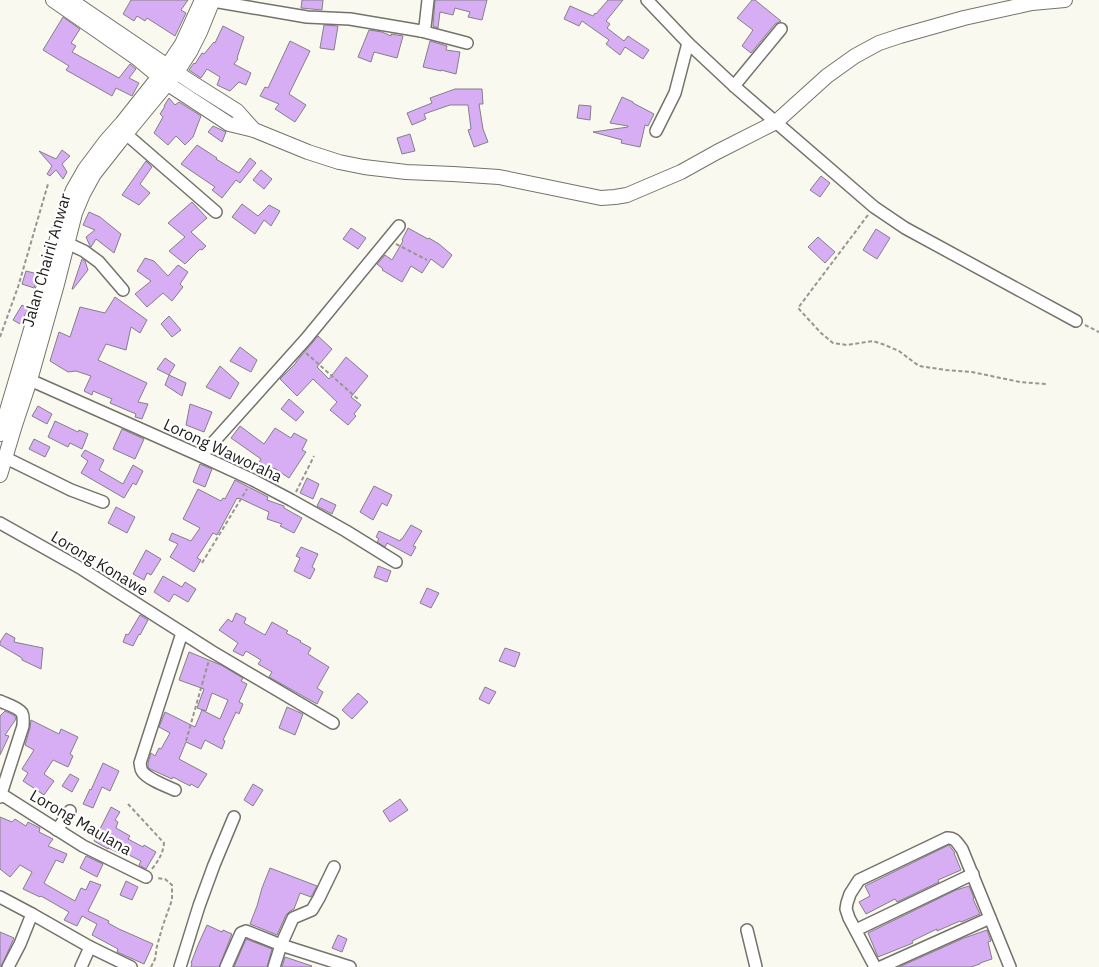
<svg xmlns="http://www.w3.org/2000/svg" width="1099" height="967" viewBox="0 0 1099 967" font-family="'IBM Plex Sans',sans-serif">
<rect width="100%" height="100%" fill="#faf9f0"/>
<g fill="#d7aef4" stroke="#848087">
<path d="M 131,0 L 188,0 L 181,10 L 186,13 L 175,36 L 147,18 L 145,21 L 137,16 L 134,21 L 123,14 Z"/>
<path d="M 302,0 L 323,0 L 322,10 L 301,8 Z"/>
<path d="M 435,0 L 487,0 L 482,20 L 468,17 L 470,12 L 455,8 L 453,15 L 440,12 L 438,28 L 433,26 Z"/>
<path d="M 608,0 L 623,0 L 606,21 L 610,24 L 607,28 L 624,41 L 628,36 L 649,50 L 643,59 L 625,47 L 620,55 L 606,44 L 609,40 L 582,21 L 579,26 L 564,19 L 570,6 L 593,16 L 595,13 L 596,14 Z"/>
<path d="M 752,0 L 755,0 L 781,21 L 775,24 L 751,53 L 742,46 L 753,30 L 737,18 Z"/>
<path d="M 63,17 L 80,29 L 71,43 L 76,46 L 72,52 L 119,78 L 130,64 L 136,69 L 129,78 L 139,83 L 132,96 L 116,88 L 112,96 L 66,70 L 69,66 L 43,50 Z"/>
<path d="M 324,25 L 338,26 L 334,50 L 320,48 Z"/>
<path d="M 223,26 L 244,37 L 237,58 L 238,59 L 234,64 L 251,73 L 246,85 L 239,82 L 230,91 L 217,85 L 220,77 L 207,69 L 201,78 L 189,70 L 194,63 L 195,64 L 202,53 L 204,54 L 214,42 L 215,43 Z"/>
<path d="M 369,30 L 382,32 L 391,36 L 391,34 L 403,36 L 397,58 L 374,52 L 371,62 L 358,57 Z"/>
<path d="M 290,41 L 310,51 L 289,94 L 306,105 L 295,122 L 275,109 L 279,104 L 260,96 L 265,87 L 268,88 Z"/>
<path d="M 430,41 L 447,46 L 446,50 L 460,52 L 456,74 L 441,70 L 441,71 L 423,67 Z"/>
<path d="M 455,89 L 482,89 L 483,104 L 479,104 L 483,129 L 488,142 L 474,147 L 468,130 L 471,129 L 468,105 L 450,105 L 424,114 L 426,119 L 412,125 L 407,113 L 432,103 L 430,98 Z"/>
<path d="M 622,97 L 633,102 L 633,103 L 654,114 L 648,126 L 645,125 L 640,147 L 621,143 L 622,140 L 593,132 L 628,127 L 628,126 L 610,123 Z"/>
<path d="M 169,98 L 175,105 L 179,102 L 201,116 L 193,137 L 185,145 L 176,136 L 168,145 L 154,133 L 163,117 L 160,114 L 165,106 L 164,106 Z"/>
<path d="M 579,105 L 591,106 L 590,120 L 577,118 Z"/>
<path d="M 213,126 L 226,132 L 222,142 L 208,132 Z"/>
<path d="M 410,134 L 415,151 L 402,154 L 397,138 Z"/>
<path d="M 197,145 L 217,158 L 216,159 L 239,173 L 250,158 L 256,163 L 240,183 L 236,180 L 222,198 L 212,190 L 215,187 L 181,164 Z"/>
<path d="M 62,150 L 70,156 L 62,164 L 67,172 L 63,179 L 56,170 L 50,176 L 47,174 L 52,166 L 39,151 L 56,159 Z"/>
<path d="M 146,161 L 152,167 L 140,184 L 150,193 L 139,205 L 122,195 Z"/>
<path d="M 261,170 L 272,179 L 264,189 L 253,180 Z"/>
<path d="M 821,176 L 830,183 L 820,197 L 810,190 Z"/>
<path d="M 192,202 L 207,218 L 191,232 L 206,246 L 202,250 L 200,249 L 185,264 L 169,251 L 185,237 L 168,223 Z"/>
<path d="M 242,204 L 258,216 L 269,205 L 280,211 L 271,226 L 264,220 L 255,234 L 232,217 Z"/>
<path d="M 89,212 L 100,217 L 121,234 L 114,253 L 96,239 L 91,247 L 90,246 L 86,237 L 95,230 L 83,225 Z"/>
<path d="M 351,228 L 366,238 L 358,249 L 343,239 Z"/>
<path d="M 408,228 L 428,239 L 429,238 L 439,244 L 452,255 L 443,268 L 431,259 L 422,273 L 411,266 L 402,282 L 382,270 L 383,269 L 377,264 L 385,255 L 392,260 L 403,241 L 402,240 Z"/>
<path d="M 876,229 L 890,238 L 877,259 L 863,250 Z"/>
<path d="M 818,237 L 835,252 L 825,263 L 808,247 Z"/>
<path d="M 145,258 L 154,261 L 168,276 L 178,265 L 188,272 L 180,284 L 183,287 L 172,301 L 163,293 L 147,307 L 135,294 L 151,281 L 137,271 Z"/>
<path d="M 82,259 L 85,261 L 88,270 L 73,289 L 72,289 Z"/>
<path d="M 26,271 L 38,274 L 34,288 L 22,284 Z"/>
<path d="M 115,297 L 147,320 L 140,333 L 131,327 L 126,350 L 106,344 L 98,360 L 147,383 L 138,402 L 148,404 L 142,419 L 135,417 L 136,414 L 110,403 L 112,399 L 93,391 L 92,395 L 84,391 L 91,376 L 76,371 L 68,372 L 50,361 L 59,332 L 70,337 L 80,307 L 105,313 Z"/>
<path d="M 22,305 L 28,309 L 20,324 L 13,320 Z"/>
<path d="M 169,316 L 181,330 L 172,337 L 161,324 Z"/>
<path d="M 318,336 L 332,349 L 317,367 L 329,379 L 346,357 L 368,376 L 351,397 L 361,405 L 354,414 L 356,416 L 348,425 L 330,410 L 337,402 L 313,379 L 297,396 L 280,379 L 296,363 L 296,362 Z"/>
<path d="M 240,347 L 257,360 L 251,372 L 230,361 Z"/>
<path d="M 165,358 L 175,365 L 169,375 L 157,369 Z"/>
<path d="M 220,366 L 239,383 L 230,399 L 206,387 Z"/>
<path d="M 169,375 L 186,383 L 182,396 L 165,385 Z"/>
<path d="M 289,399 L 304,412 L 296,421 L 281,409 Z"/>
<path d="M 190,404 L 212,412 L 204,432 L 186,425 Z"/>
<path d="M 38,406 L 52,414 L 47,424 L 32,416 Z"/>
<path d="M 55,421 L 78,432 L 79,430 L 88,434 L 82,449 L 70,443 L 68,447 L 48,437 Z"/>
<path d="M 240,426 L 264,444 L 275,428 L 291,438 L 294,433 L 307,440 L 302,450 L 306,452 L 289,478 L 274,468 L 270,476 L 256,467 L 261,459 L 231,438 Z"/>
<path d="M 122,429 L 144,439 L 135,459 L 113,449 Z"/>
<path d="M 34,439 L 50,447 L 45,457 L 29,449 Z"/>
<path d="M 85,450 L 104,460 L 99,470 L 123,484 L 133,465 L 143,471 L 136,485 L 133,483 L 124,498 L 81,473 L 88,461 L 81,456 Z"/>
<path d="M 200,464 L 212,469 L 205,487 L 193,482 Z"/>
<path d="M 307,478 L 319,484 L 313,499 L 300,493 Z"/>
<path d="M 235,480 L 268,497 L 267,500 L 284,506 L 284,508 L 302,518 L 294,533 L 280,526 L 282,524 L 267,519 L 269,512 L 239,498 L 238,499 L 237,498 L 217,535 L 213,533 L 197,558 L 201,560 L 194,572 L 170,557 L 178,544 L 169,540 L 172,533 L 191,541 L 200,528 L 183,519 L 198,489 L 221,501 L 223,498 L 225,499 Z"/>
<path d="M 374,486 L 392,495 L 387,506 L 382,503 L 373,520 L 360,512 Z"/>
<path d="M 321,498 L 336,505 L 332,514 L 317,506 Z"/>
<path d="M 116,507 L 135,517 L 127,533 L 108,523 Z"/>
<path d="M 411,525 L 422,531 L 413,546 L 416,547 L 411,556 L 387,543 L 385,547 L 377,542 L 379,539 L 376,537 L 379,531 L 400,541 L 401,539 L 402,539 Z"/>
<path d="M 301,547 L 318,554 L 312,567 L 315,569 L 310,579 L 294,571 L 300,558 L 296,556 Z"/>
<path d="M 146,550 L 161,559 L 151,575 L 147,573 L 144,580 L 133,574 Z"/>
<path d="M 378,566 L 391,571 L 387,582 L 374,577 Z"/>
<path d="M 163,576 L 182,587 L 185,582 L 196,589 L 188,602 L 174,594 L 169,602 L 154,592 Z"/>
<path d="M 427,588 L 439,593 L 431,608 L 420,603 Z"/>
<path d="M 236,613 L 246,618 L 244,623 L 265,635 L 272,622 L 288,631 L 286,633 L 301,641 L 300,642 L 311,648 L 308,654 L 329,667 L 317,688 L 323,692 L 317,704 L 269,677 L 272,672 L 258,664 L 261,660 L 246,651 L 243,656 L 233,651 L 238,643 L 219,630 L 228,619 L 232,622 Z"/>
<path d="M 140,615 L 148,620 L 140,635 L 139,634 L 133,646 L 123,642 L 126,634 L 128,635 L 130,632 Z"/>
<path d="M 6,633 L 15,638 L 14,642 L 43,648 L 41,669 L 22,660 L 22,658 L 0,645 L 0,642 Z"/>
<path d="M 505,648 L 520,653 L 515,667 L 499,661 Z"/>
<path d="M 189,652 L 221,665 L 243,678 L 241,681 L 247,684 L 239,702 L 243,704 L 239,714 L 236,712 L 223,740 L 225,741 L 222,749 L 205,740 L 201,749 L 186,742 L 179,759 L 207,774 L 198,788 L 191,784 L 190,786 L 173,777 L 172,779 L 150,769 L 148,767 L 148,763 L 151,753 L 155,756 L 159,748 L 161,749 L 170,733 L 159,727 L 165,712 L 195,727 L 202,710 L 220,719 L 228,700 L 212,693 L 206,711 L 197,708 L 204,689 L 179,680 Z"/>
<path d="M 485,687 L 496,692 L 489,704 L 479,699 Z"/>
<path d="M 358,693 L 368,702 L 352,719 L 342,710 Z"/>
<path d="M 287,707 L 303,714 L 295,735 L 279,728 Z"/>
<path d="M 5,711 L 14,715 L 16,719 L 5,735 L 9,736 L 0,755 L 0,716 Z"/>
<path d="M 31,720 L 59,734 L 61,729 L 78,737 L 70,754 L 73,756 L 68,767 L 53,760 L 44,774 L 54,781 L 44,795 L 23,781 L 28,773 L 22,769 L 34,750 L 25,745 L 30,728 Z"/>
<path d="M 103,763 L 119,771 L 110,791 L 102,787 L 93,808 L 83,804 L 90,789 L 91,790 Z"/>
<path d="M 70,774 L 79,779 L 72,792 L 62,786 Z"/>
<path d="M 253,784 L 263,790 L 253,806 L 244,800 Z"/>
<path d="M 400,799 L 408,810 L 390,822 L 383,811 Z"/>
<path d="M 111,807 L 120,812 L 115,820 L 118,822 L 116,828 L 130,836 L 128,839 L 143,847 L 144,845 L 156,852 L 146,869 L 139,865 L 141,861 L 123,852 L 122,854 L 108,848 L 108,849 L 94,841 Z"/>
<path d="M 0,817 L 12,822 L 15,819 L 26,826 L 28,822 L 40,828 L 39,832 L 53,839 L 48,846 L 67,854 L 63,863 L 56,860 L 44,883 L 47,885 L 75,901 L 81,888 L 86,890 L 90,881 L 101,885 L 88,911 L 109,921 L 108,923 L 119,929 L 153,944 L 144,964 L 117,952 L 118,949 L 92,935 L 97,924 L 82,916 L 77,926 L 64,920 L 69,912 L 41,896 L 40,897 L 23,889 L 32,872 L 20,865 L 10,877 L 0,869 Z"/>
<path d="M 949,845 L 955,853 L 954,853 L 961,870 L 938,880 L 939,882 L 897,902 L 895,899 L 866,914 L 859,902 L 870,896 L 865,886 Z"/>
<path d="M 86,856 L 103,864 L 97,877 L 80,868 Z"/>
<path d="M 270,868 L 317,886 L 311,897 L 300,893 L 294,909 L 290,911 L 286,915 L 277,935 L 250,924 L 257,906 L 262,888 Z"/>
<path d="M 126,881 L 138,887 L 132,900 L 120,895 Z"/>
<path d="M 969,886 L 974,898 L 973,899 L 980,914 L 961,922 L 960,921 L 937,931 L 937,929 L 912,941 L 913,943 L 878,957 L 868,933 L 956,890 Z"/>
<path d="M 207,925 L 222,932 L 223,930 L 232,934 L 219,967 L 191,967 L 192,963 L 191,963 L 198,945 Z"/>
<path d="M 987,930 L 991,941 L 988,942 L 992,959 L 980,963 L 980,964 L 971,967 L 899,967 L 964,938 Z"/>
<path d="M 0,932 L 14,938 L 1,967 L 0,967 Z"/>
<path d="M 338,935 L 347,939 L 342,952 L 332,948 Z"/>
<path d="M 246,939 L 272,949 L 267,967 L 234,967 Z"/>
<path d="M 285,957 L 312,966 L 311,967 L 282,967 Z"/>
</g>
<g fill="none" stroke-linecap="round" stroke-linejoin="round">
<g stroke="#74736b" stroke-width="14">
<g id="minor">
<path d="M 647,0 L 688,43 L 734,86 L 874,207 L 905,228 L 1076,321"/>
<path d="M 213,1 L 307,17 L 350,19 L 421,31 L 467,43"/>
<path d="M 421,31 L 425,27 L 428,0"/>
<path d="M 734,86 L 781,29"/>
<path d="M 656,131 L 675,93 L 688,43"/>
<path d="M 126,134 L 216,212"/>
<path d="M 67,243 L 84,251 L 99,262 L 123,290"/>
<path d="M 30,380 L 201,456 L 253,480 L 291,500 L 346,531 L 396,562"/>
<path d="M 201,456 L 306,339 L 399,226"/>
<path d="M 6,458 L 71,490 L 103,502"/>
<path d="M 0,523 L 82,569 L 211,651 L 333,723"/>
<path d="M 0,701 C 6,704 18,707 22,713 C 24,717 23,722 23,726 L 0,797"/>
<path d="M 175,790 C 166,786 147,779 142,771 C 140,768 141,766 140,763 L 182,633"/>
<path d="M 1,794 L 83,846 L 146,877"/>
<path d="M 57,830 L 70,811"/>
<path d="M 0,897 L 32,914"/>
<path d="M 747,930 L 756,967"/>
<path d="M 856,930 L 973,874"/>
<path d="M 8,967 L 20,944 L 32,914 L 90,947"/>
<path d="M 81,967 L 90,947 L 131,967"/>
<path d="M 180,967 L 199,906 L 214,865 L 234,817"/>
<path d="M 226,967 L 241,933 L 246,931 L 281,945 L 350,967"/>
<path d="M 274,967 L 281,945 L 293,918 L 312,910 L 319,898 L 334,867"/>
<path d="M 875,967 L 849,918 L 846,909 L 847,903 L 850,894 L 859,880 L 947,838 C 955,837 957,843 962,849 L 1010,967"/>
<path d="M 881,967 L 990,918"/>
</g>
</g>
<g stroke="#74736b" stroke-width="16">
<g id="major">
<path d="M 53,0 L 138,59 L 168,84 L 229,124 L 254,130 L 308,152 L 339,162 L 364,167 L 406,172 L 453,174 L 499,177 L 601,198 L 615,197 L 627,195 L 681,172 L 717,152 L 776,122 L 827,76 L 855,56 L 879,43 L 900,36 L 964,18 L 1032,3 L 1065,0"/>
<path d="M 70,0 L 191,82 L 237,111 L 254,130"/>
<path d="M 0,434 L 46,279 L 64,213 L 73,190 L 85,169 L 106,141 L 122,123 L 168,65 L 182,44 L 202,0"/>
<path d="M 0,475 L 15,425 L 30,380 L 57,284 L 75,213 L 83,194 L 94,174 L 120,141 L 177,72 L 190,52 L 200,32 L 213,0"/>
</g>
</g>
<g stroke="#979690" stroke-width="2" stroke-dasharray="4 2.5" stroke-linecap="butt">
<path d="M 868,215 L 798,308 L 821,333 L 833,343 L 847,345 L 873,341 L 885,345 L 899,351 L 919,366 L 946,370 L 972,372 L 1020,382 L 1046,384"/>
<path d="M 396,244 L 427,260"/>
<path d="M 1085,325 L 1099,332"/>
<path d="M 0,337 L 18,287 L 48,184"/>
<path d="M 306,353 L 359,400"/>
<path d="M 296,492 L 314,456"/>
<path d="M 202,563 L 247,489"/>
<path d="M 186,741 L 209,660"/>
<path d="M 128,804 L 164,843 C 163,854 158,861 152,869"/>
<path d="M 151,967 L 155,959 L 157,946 L 163,925 L 172,900 L 172,885 L 165,879 L 156,878"/>
</g>
<use href="#minor" stroke="#fff" stroke-width="11"/>
<use href="#major" stroke="#fff" stroke-width="14"/>
</g>
<g text-anchor="middle" stroke-width="4.5" stroke-linejoin="round" paint-order="stroke">
<g font-size="16" fill="#1c1c19" stroke="#fff">
<text transform="translate(46 260) rotate(-74)" y="6">Jalan Chairil Anwar</text>
<text transform="translate(223 450) rotate(25)" y="6">Lorong Waworaha</text>
<text transform="translate(100 563) rotate(31)" y="6">Lorong Konawe</text>
<text transform="translate(81 822) rotate(30)" y="6">Lorong Maulana</text>
</g>
</g>
</svg>
